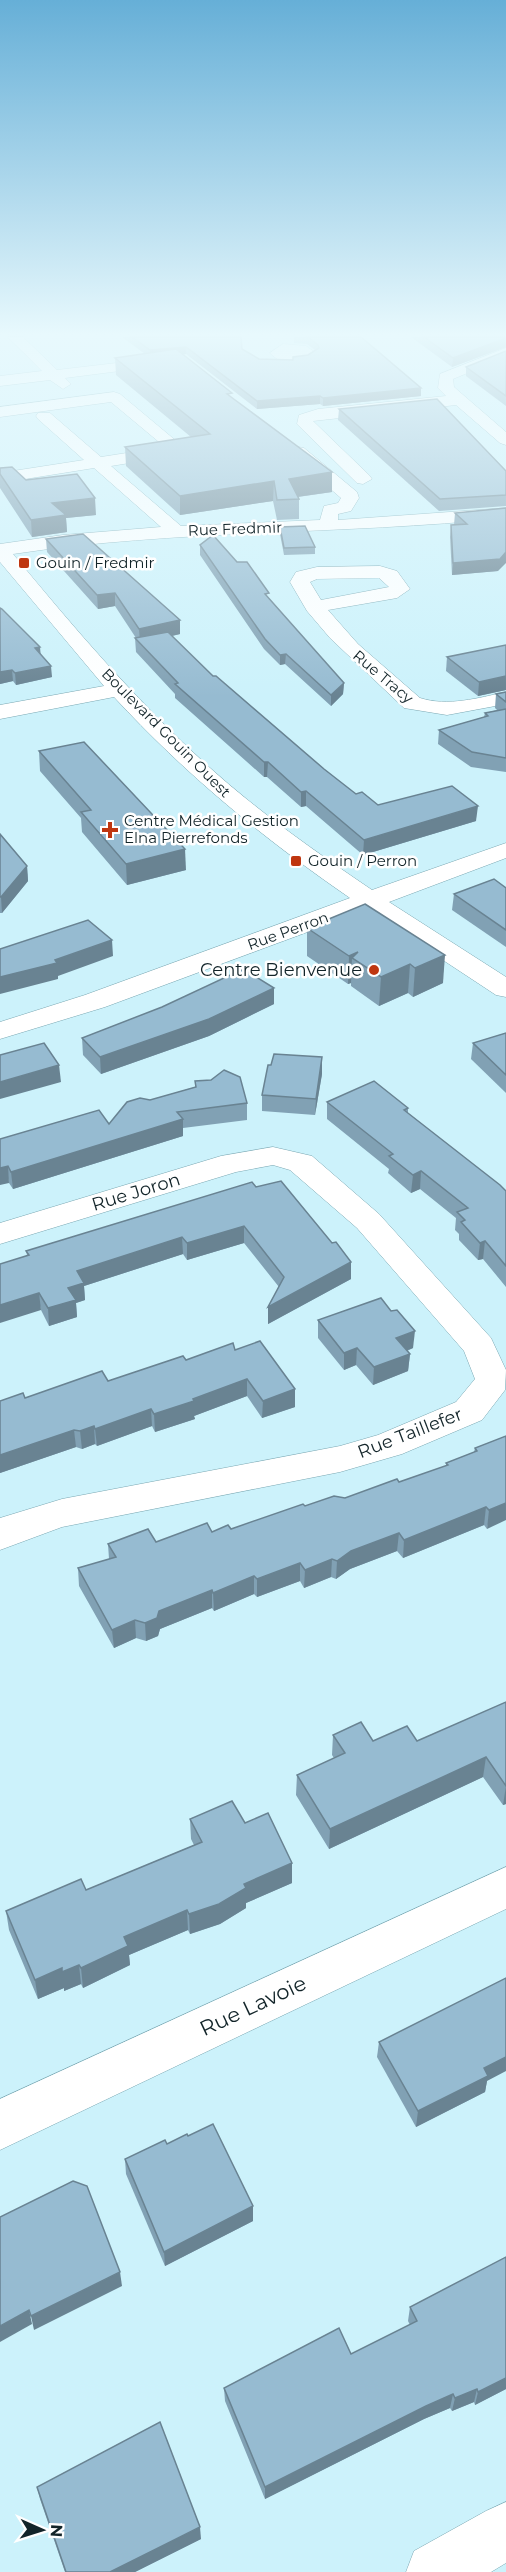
<svg xmlns="http://www.w3.org/2000/svg" width="506" height="2572" viewBox="0 0 506 2572" font-family="Montserrat,sans-serif">
<rect width="100%" height="100%" fill="#ccf2fb"/>
<g fill="none" stroke-linecap="round" stroke-linejoin="round">
<g stroke="#7aa7b2" stroke-width="1">
<g id="minor">
<path d="M 8,337 L 23,337 L 57,370 L 159,358 L 166,362 L 159,366 L 65,378 L 71,384 L 63,389 L 50,380 L 0,386 L 0,376 L 42,371 Z"/>
<path d="M 283,344 L 306,346 L 317,354 C 306,366 281,366 270,353 Z"/>
<path d="M 506,348 L 506,357 L 453,379 L 454,387 L 506,432 L 506,445 L 500,443 L 456,405 L 313,421 L 369,475 L 372,479 L 363,484 L 357,483 L 297,424 L 299,415 L 318,409 L 446,396 L 438,388 L 440,374 Z"/>
<path d="M 114,392 L 120,394 L 187,450 L 179,455 L 111,466 L 181,526 L 320,520 L 324,506 L 338,503 L 341,498 L 292,456 L 290,452 L 298,447 L 304,448 L 357,492 L 359,498 L 351,511 L 338,514 L 338,520 L 506,508 L 506,518 C 342,535 176,529 13,554 C 75,629 137,702 209,767 C 260,813 316,852 372,890 L 506,843 L 506,858 L 389,902 L 506,977 L 506,997 L 496,995 L 367,910 L 105,1007 L 0,1039 L 0,1022 L 85,995 L 350,898 C 264,839 185,774 114,697 L 0,719 L 0,705 L 104,686 L 0,562 L 0,544 L 63,535 L 161,527 L 94,468 L 0,483 L 0,473 L 84,460 L 38,419 L 36,416 L 38,413 L 50,413 L 101,457 L 165,447 L 111,402 L 0,417 L 0,407 Z"/>
<path d="M 380,566 L 397,571 L 410,589 L 397,598 L 328,610 L 358,644 L 420,698 C 448,707 478,698 506,692 L 506,704 L 447,715 L 404,708 L 330,638 L 307,611 L 290,582 L 296,572 L 317,567 ZM 379,578 L 389,587 L 321,600 L 310,582 L 317,579 Z"/>
<path d="M 273,1147 L 312,1156 L 379,1214 L 491,1338 L 506,1370 L 505,1390 L 482,1420 L 402,1454 L 340,1472 L 62,1527 L 0,1550 L 0,1518 L 62,1499 L 340,1446 L 378,1435 L 456,1402 L 475,1379 L 464,1351 L 357,1228 L 290,1170 L 273,1165 L 236,1172 L 0,1244 L 0,1223 L 221,1156 Z"/>
<path d="M 506,1867 L 506,1909 L 0,2150 L 0,2099 Z"/>
<path d="M 506,2502 L 506,2563 L 491,2572 L 406,2572 L 414,2551 L 486,2511 Z"/>
</g>
</g>
<use href="#minor" fill="#fff" fill-rule="evenodd"/>
</g>
<g fill="#81a1b4">
<path d="M 122,337 L 241,337 L 242,349 L 259,359 L 293,360 L 308,355 L 315,350 L 307,344 L 294,343 L 294,337 L 361,337 L 421,388 L 421,396 L 323,406 L 320,404 L 257,409 L 186,354 L 183,355 L 233,398 L 332,492 L 298,497 L 299,499 L 299,519 L 277,520 L 273,501 L 180,515 L 126,466 L 125,447 L 191,437 L 116,375 L 115,358 L 145,354 Z"/>
<path d="M 411,337 L 506,337 L 506,347 L 452,367 Z"/>
<path d="M 506,351 L 506,406 L 466,376 L 466,367 Z"/>
<path d="M 339,409 L 506,471 L 506,506 L 439,511 L 338,420 Z"/>
<path d="M 0,468 L 26,480 L 96,515 L 66,518 L 67,532 L 32,537 L 0,488 Z"/>
<path d="M 506,508 L 498,571 L 452,575 L 450,537 L 451,525 L 454,525 L 455,513 Z"/>
<path d="M 280,527 L 315,547 L 315,554 L 284,555 L 280,534 Z"/>
<path d="M 46,539 L 180,620 L 180,634 L 172,636 L 213,676 L 324,769 L 356,794 L 378,805 L 476,821 L 363,855 L 306,806 L 301,807 L 267,777 L 264,777 L 175,698 L 175,694 L 136,652 L 135,638 L 136,638 L 115,606 L 98,609 L 47,552 Z"/>
<path d="M 200,545 L 269,598 L 344,683 L 343,694 L 331,706 L 285,664 L 280,665 L 264,649 L 200,555 Z"/>
<path d="M 0,608 L 41,654 L 52,677 L 16,685 L 13,681 L 0,684 Z"/>
<path d="M 506,645 L 506,690 L 478,696 L 446,671 L 447,657 Z"/>
<path d="M 506,692 L 506,772 L 471,767 L 438,744 L 439,730 L 484,717 L 485,713 L 497,710 L 495,708 L 496,694 Z"/>
<path d="M 39,751 L 186,870 L 127,885 L 82,832 L 81,818 L 40,771 Z"/>
<path d="M 0,834 L 27,866 L 28,881 L 2,913 L 0,913 Z"/>
<path d="M 506,888 L 506,947 L 452,910 L 454,894 Z"/>
<path d="M 365,904 L 443,983 L 413,997 L 408,993 L 379,1006 L 351,986 L 351,983 L 348,984 L 307,956 L 307,928 Z"/>
<path d="M 274,988 L 274,1004 L 209,1036 L 101,1074 L 83,1055 L 82,1038 L 162,1007 Z"/>
<path d="M 506,1033 L 506,1093 L 471,1059 L 473,1043 Z"/>
<path d="M 322,1074 L 315,1115 L 262,1111 L 262,1095 Z"/>
<path d="M 195,1081 L 247,1103 L 247,1120 L 183,1128 L 183,1136 L 13,1189 L 9,1183 L 0,1139 L 109,1124 L 150,1100 L 195,1087 Z"/>
<path d="M 327,1102 L 408,1108 L 408,1113 L 506,1191 L 506,1287 L 483,1259 L 478,1260 L 459,1240 L 459,1234 L 455,1230 L 456,1218 L 420,1189 L 411,1193 L 388,1173 L 389,1169 L 327,1119 Z"/>
<path d="M 256,1187 L 351,1279 L 268,1324 L 268,1307 L 279,1287 L 244,1243 L 187,1260 L 183,1254 L 84,1286 L 85,1300 L 76,1303 L 77,1317 L 49,1326 L 41,1310 L 26,1251 Z"/>
<path d="M 318,1320 L 413,1348 L 407,1351 L 410,1354 L 408,1371 L 373,1385 L 356,1365 L 344,1370 L 318,1338 Z"/>
<path d="M 235,1350 L 295,1389 L 295,1407 L 262,1418 L 247,1396 L 194,1416 L 195,1419 L 155,1432 L 152,1426 L 97,1446 L 95,1444 L 82,1449 L 76,1447 L 0,1473 L 0,1401 L 25,1398 L 108,1381 L 186,1360 Z"/>
<path d="M 506,1436 L 487,1529 L 484,1525 L 403,1558 L 397,1551 L 350,1569 L 336,1579 L 331,1577 L 304,1588 L 300,1581 L 257,1597 L 254,1594 L 214,1611 L 212,1608 L 160,1629 L 158,1636 L 146,1641 L 136,1638 L 114,1648 L 79,1586 L 78,1568 L 109,1559 L 108,1544 L 156,1542 L 231,1529 L 305,1506 L 345,1498 L 399,1482 L 446,1466 L 446,1463 L 474,1452 L 475,1448 Z"/>
<path d="M 506,1702 L 506,1804 L 503,1805 L 483,1777 L 329,1849 L 296,1795 L 297,1775 L 334,1758 L 332,1755 L 333,1735 L 373,1741 L 417,1741 Z"/>
<path d="M 190,1819 L 245,1823 L 292,1883 L 246,1903 L 246,1908 L 220,1924 L 190,1934 L 188,1930 L 129,1955 L 130,1965 L 83,1988 L 81,1984 L 64,1991 L 64,1988 L 38,1999 L 9,1930 L 6,1911 L 86,1890 L 194,1845 L 191,1839 Z"/>
<path d="M 379,2042 L 487,2081 L 485,2092 L 416,2127 L 377,2057 Z"/>
<path d="M 188,2136 L 253,2221 L 165,2266 L 126,2174 L 125,2159 Z"/>
<path d="M 410,2307 L 506,2389 L 475,2405 L 474,2402 L 452,2411 L 450,2408 L 424,2419 L 265,2499 L 225,2401 L 224,2388 L 351,2354 L 410,2325 L 408,2321 Z"/>
<path d="M 37,2487 L 201,2539 L 135,2572 L 65,2572 L 40,2499 Z"/>
</g>
<g fill="#698392">
<path d="M 506,338 L 506,347 L 452,367 L 453,358 Z"/>
<path d="M 186,347 L 186,354 L 150,358 L 150,350 Z"/>
<path d="M 421,388 L 421,396 L 323,406 L 323,398 Z"/>
<path d="M 320,396 L 320,404 L 257,409 L 257,401 Z"/>
<path d="M 332,472 L 332,492 L 289,498 L 289,479 Z"/>
<path d="M 274,481 L 273,501 L 180,515 L 180,496 Z"/>
<path d="M 95,498 L 96,515 L 66,518 L 67,532 L 32,537 L 31,520 L 52,503 Z"/>
<path d="M 506,552 L 506,563 L 498,571 L 452,575 L 453,563 Z"/>
<path d="M 115,593 L 115,606 L 98,609 L 97,595 Z"/>
<path d="M 180,620 L 180,634 L 140,643 L 139,629 Z"/>
<path d="M 40,647 L 41,658 L 35,648 Z"/>
<path d="M 286,654 L 285,664 L 280,665 L 280,655 Z"/>
<path d="M 51,666 L 52,677 L 16,685 L 15,673 Z"/>
<path d="M 12,670 L 13,681 L 0,684 L 0,672 Z"/>
<path d="M 506,676 L 506,690 L 478,696 L 479,682 Z"/>
<path d="M 344,683 L 343,694 L 331,706 L 331,695 Z"/>
<path d="M 264,762 L 268,762 L 267,777 L 264,777 Z"/>
<path d="M 306,791 L 306,806 L 301,807 L 301,792 Z"/>
<path d="M 478,806 L 476,821 L 363,855 L 364,840 Z"/>
<path d="M 185,849 L 186,870 L 127,885 L 126,864 Z"/>
<path d="M 27,866 L 28,881 L 2,913 L 1,897 Z"/>
<path d="M 112,940 L 113,956 L 58,976 L 58,979 L 0,994 L 0,977 L 55,960 Z"/>
<path d="M 358,952 L 352,958 L 351,983 L 348,984 L 349,956 Z"/>
<path d="M 445,955 L 443,983 L 413,997 L 415,968 Z"/>
<path d="M 410,964 L 408,993 L 379,1006 L 381,977 Z"/>
<path d="M 274,988 L 274,1004 L 209,1036 L 101,1074 L 100,1057 Z"/>
<path d="M 322,1057 L 322,1074 L 315,1115 L 316,1099 Z"/>
<path d="M 59,1065 L 61,1082 L 0,1099 L 0,1082 Z"/>
<path d="M 183,1119 L 183,1136 L 13,1189 L 11,1172 Z"/>
<path d="M 8,1166 L 9,1183 L 0,1185 L 0,1168 Z"/>
<path d="M 421,1171 L 420,1189 L 411,1193 L 413,1175 Z"/>
<path d="M 244,1226 L 244,1243 L 187,1260 L 187,1243 Z"/>
<path d="M 182,1237 L 183,1254 L 84,1286 L 85,1300 L 76,1303 L 77,1317 L 49,1326 L 48,1308 L 68,1288 L 77,1271 Z"/>
<path d="M 485,1241 L 483,1259 L 478,1260 L 480,1243 Z"/>
<path d="M 351,1262 L 351,1279 L 268,1324 L 268,1307 Z"/>
<path d="M 39,1293 L 41,1310 L 0,1323 L 0,1305 Z"/>
<path d="M 415,1331 L 413,1348 L 395,1355 L 396,1338 Z"/>
<path d="M 357,1348 L 356,1365 L 344,1370 L 344,1353 Z"/>
<path d="M 410,1354 L 408,1371 L 373,1385 L 374,1367 Z"/>
<path d="M 247,1379 L 247,1396 L 194,1416 L 195,1419 L 155,1432 L 154,1414 Z"/>
<path d="M 295,1389 L 295,1407 L 262,1418 L 263,1401 Z"/>
<path d="M 151,1409 L 152,1426 L 97,1446 L 95,1429 Z"/>
<path d="M 94,1426 L 95,1444 L 82,1449 L 80,1431 Z"/>
<path d="M 74,1430 L 76,1447 L 0,1473 L 0,1455 Z"/>
<path d="M 506,1503 L 506,1520 L 487,1529 L 489,1510 Z"/>
<path d="M 486,1507 L 484,1525 L 403,1558 L 404,1540 Z"/>
<path d="M 399,1533 L 397,1551 L 350,1569 L 336,1579 L 337,1561 L 351,1551 Z"/>
<path d="M 332,1559 L 331,1577 L 304,1588 L 305,1570 Z"/>
<path d="M 300,1563 L 300,1581 L 257,1597 L 257,1579 Z"/>
<path d="M 254,1576 L 254,1594 L 214,1611 L 213,1593 Z"/>
<path d="M 212,1590 L 212,1608 L 160,1629 L 158,1636 L 146,1641 L 145,1623 L 159,1611 Z"/>
<path d="M 135,1620 L 136,1638 L 114,1648 L 112,1630 Z"/>
<path d="M 486,1757 L 483,1777 L 329,1849 L 330,1829 Z"/>
<path d="M 506,1786 L 506,1804 L 503,1805 Z"/>
<path d="M 292,1863 L 292,1883 L 246,1903 L 246,1908 L 220,1924 L 190,1934 L 189,1914 L 244,1884 Z"/>
<path d="M 187,1910 L 188,1930 L 129,1955 L 130,1965 L 83,1988 L 81,1968 L 124,1937 Z"/>
<path d="M 79,1965 L 81,1984 L 64,1991 L 64,1988 L 38,1999 L 35,1980 L 62,1968 Z"/>
<path d="M 506,2057 L 506,2071 L 487,2081 L 485,2092 L 416,2127 L 418,2111 L 484,2068 Z"/>
<path d="M 253,2206 L 253,2221 L 165,2266 L 164,2252 Z"/>
<path d="M 120,2272 L 122,2286 L 34,2330 L 31,2316 Z"/>
<path d="M 29,2310 L 32,2324 L 0,2342 L 0,2326 Z"/>
<path d="M 506,2378 L 506,2389 L 475,2405 L 478,2392 Z"/>
<path d="M 477,2389 L 474,2402 L 452,2411 L 455,2398 Z"/>
<path d="M 453,2394 L 450,2408 L 424,2419 L 265,2499 L 265,2487 L 426,2406 Z"/>
<path d="M 200,2527 L 201,2539 L 135,2572 L 110,2572 Z"/>
</g>
<g fill="#96bbd1" stroke="#698392" stroke-width="1.5">
<path d="M 132,337 L 241,337 L 242,349 L 259,359 L 293,360 L 293,357 L 308,355 L 319,348 L 318,345 L 308,337 L 361,337 L 421,388 L 323,398 L 320,396 L 257,401 L 186,347 L 150,350 Z"/>
<path d="M 424,337 L 506,337 L 506,338 L 453,358 Z"/>
<path d="M 176,349 L 232,393 L 227,394 L 332,472 L 289,479 L 299,499 L 277,500 L 274,481 L 180,496 L 125,447 L 210,434 L 115,358 Z"/>
<path d="M 506,351 L 506,396 L 466,367 Z"/>
<path d="M 437,399 L 506,471 L 506,495 L 440,499 L 339,409 Z"/>
<path d="M 12,467 L 26,480 L 77,474 L 95,498 L 52,503 L 66,515 L 31,520 L 0,474 L 0,468 Z"/>
<path d="M 506,508 L 506,552 L 500,559 L 453,563 L 451,525 L 467,524 L 455,513 Z"/>
<path d="M 305,526 L 315,547 L 284,548 L 280,527 Z"/>
<path d="M 83,534 L 180,620 L 139,629 L 115,593 L 97,595 L 46,539 Z"/>
<path d="M 213,535 L 237,562 L 247,562 L 269,593 L 265,594 L 344,683 L 331,695 L 286,654 L 280,655 L 265,639 L 200,545 Z"/>
<path d="M 0,608 L 2,609 L 40,647 L 35,648 L 51,666 L 15,673 L 12,670 L 0,672 Z"/>
<path d="M 168,632 L 213,676 L 216,676 L 324,769 L 356,794 L 362,792 L 378,805 L 452,786 L 478,806 L 364,840 L 306,791 L 301,792 L 268,762 L 264,762 L 175,684 L 178,683 L 135,638 Z"/>
<path d="M 506,645 L 506,676 L 479,682 L 447,657 Z"/>
<path d="M 506,692 L 506,702 L 496,694 Z"/>
<path d="M 506,709 L 506,758 L 472,752 L 439,730 L 488,716 L 485,713 Z"/>
<path d="M 84,742 L 185,849 L 126,864 L 81,812 L 91,810 L 39,751 Z"/>
<path d="M 0,834 L 27,866 L 1,897 L 0,897 Z"/>
<path d="M 494,879 L 506,888 L 506,930 L 454,894 Z"/>
<path d="M 365,904 L 445,955 L 415,968 L 410,964 L 381,977 L 352,958 L 358,952 L 349,956 L 307,928 Z"/>
<path d="M 88,920 L 112,940 L 55,960 L 57,963 L 0,977 L 0,949 Z"/>
<path d="M 243,969 L 274,988 L 209,1019 L 100,1057 L 82,1038 L 162,1007 Z"/>
<path d="M 506,1033 L 506,1075 L 473,1043 Z"/>
<path d="M 44,1043 L 59,1065 L 0,1082 L 0,1055 Z"/>
<path d="M 274,1054 L 322,1057 L 316,1099 L 262,1095 L 268,1065 L 271,1065 Z"/>
<path d="M 224,1070 L 240,1077 L 247,1103 L 177,1112 L 183,1119 L 11,1172 L 8,1166 L 0,1168 L 0,1139 L 99,1110 L 109,1124 L 127,1102 L 140,1098 L 150,1100 L 196,1087 L 195,1081 L 211,1080 Z"/>
<path d="M 374,1081 L 408,1108 L 404,1110 L 500,1185 L 506,1191 L 506,1266 L 485,1241 L 480,1243 L 461,1222 L 465,1220 L 457,1212 L 468,1208 L 421,1171 L 413,1175 L 389,1156 L 393,1154 L 327,1102 Z"/>
<path d="M 281,1181 L 332,1243 L 336,1242 L 351,1262 L 268,1307 L 284,1277 L 244,1226 L 187,1243 L 182,1237 L 77,1271 L 84,1283 L 68,1288 L 76,1300 L 48,1308 L 39,1293 L 0,1305 L 0,1264 L 29,1255 L 26,1251 L 252,1182 L 256,1187 Z"/>
<path d="M 381,1298 L 391,1311 L 397,1310 L 415,1331 L 396,1338 L 410,1354 L 374,1367 L 357,1348 L 344,1353 L 318,1320 Z"/>
<path d="M 260,1341 L 295,1389 L 263,1401 L 247,1379 L 193,1399 L 194,1401 L 154,1414 L 151,1409 L 95,1429 L 94,1426 L 80,1431 L 74,1430 L 0,1455 L 0,1401 L 23,1393 L 25,1398 L 102,1371 L 108,1381 L 183,1356 L 186,1360 L 233,1343 L 235,1350 Z"/>
<path d="M 506,1436 L 506,1503 L 489,1510 L 486,1507 L 404,1540 L 399,1533 L 351,1551 L 337,1561 L 332,1559 L 305,1570 L 300,1563 L 257,1579 L 254,1576 L 213,1593 L 212,1590 L 159,1611 L 157,1618 L 145,1623 L 135,1620 L 112,1630 L 78,1568 L 116,1557 L 108,1544 L 148,1529 L 156,1542 L 207,1523 L 212,1532 L 228,1525 L 231,1529 L 303,1504 L 305,1506 L 334,1496 L 345,1498 L 397,1479 L 399,1482 L 448,1465 L 446,1463 L 477,1451 L 475,1448 Z"/>
<path d="M 506,1702 L 506,1786 L 486,1757 L 330,1829 L 297,1775 L 345,1753 L 333,1735 L 361,1722 L 373,1741 L 407,1726 L 417,1741 Z"/>
<path d="M 232,1801 L 245,1823 L 268,1813 L 292,1863 L 244,1884 L 246,1888 L 219,1904 L 189,1914 L 187,1910 L 124,1937 L 128,1946 L 81,1968 L 79,1965 L 62,1972 L 62,1968 L 35,1980 L 6,1911 L 81,1879 L 86,1890 L 202,1842 L 190,1819 Z"/>
<path d="M 506,1978 L 506,2057 L 484,2068 L 488,2076 L 418,2111 L 379,2042 Z"/>
<path d="M 213,2124 L 253,2206 L 164,2252 L 125,2159 L 165,2140 L 167,2144 L 187,2134 L 188,2136 Z"/>
<path d="M 73,2181 L 87,2186 L 120,2272 L 31,2316 L 29,2310 L 0,2326 L 0,2217 Z"/>
<path d="M 506,2257 L 506,2378 L 478,2392 L 477,2389 L 455,2398 L 453,2394 L 426,2406 L 265,2487 L 224,2388 L 339,2328 L 351,2354 L 417,2321 L 410,2307 Z"/>
<path d="M 160,2422 L 200,2527 L 110,2572 L 66,2572 L 37,2487 Z"/>
</g>
<linearGradient id="sky" x2="0" y2="1"><stop stop-color="#66afd7"/><stop offset="0.48" stop-color="#e8f9fd"/><stop offset="1" stop-color="#e8f9fd" stop-opacity="0"/></linearGradient>
<rect width="506" height="697" fill="url(#sky)"/>
<g fill="#bf3610" stroke="#fff" stroke-width="2">
<rect x="18" y="557" width="12" height="12" rx="3"/>
<path d="M107 821h6v6h6v6h-6v6h-6v-6h-6v-6h6z"/>
<rect x="290" y="855" width="12" height="12" rx="3"/>
<circle cx="374" cy="970" r="6"/>
</g>
<g text-anchor="middle" stroke-width="5" stroke-linejoin="round" paint-order="stroke">
<g font-size="15" fill="#122429" stroke="#fff">
<text transform="translate(235 529) rotate(-2)" y="5">Rue Fredmir</text>
<text transform="translate(383 677) rotate(40)" y="5">Rue Tracy</text>
<text transform="translate(166 733) rotate(45)" y="5">Boulevard Gouin Ouest</text>
<text transform="translate(288 931) rotate(-20)" y="5">Rue Perron</text>
</g>
<g font-size="15" fill="#122429" stroke="#fff" text-anchor="start">
<text x="36" y="568">Gouin / Fredmir</text>
<text x="124" y="826">Centre Médical Gestion<tspan x="124" dy="17">Elna Pierrefonds</tspan></text>
<text x="308" y="866">Gouin / Perron</text>
</g>
<g font-size="18" fill="#122429" stroke="#fff" text-anchor="end">
<text x="362" y="976">Centre Bienvenue</text>
</g>
<g font-size="18" fill="#122429" stroke="#fff">
<text transform="translate(136 1192) rotate(-17)" y="6">Rue Joron</text>
<text transform="translate(410 1433) rotate(-21)" y="6">Rue Taillefer</text>
</g>
<g font-size="21" fill="#122429" stroke="#fff">
<text transform="translate(253 2006) rotate(-25)" y="7">Rue Lavoie</text>
</g>
</g>
<g transform="translate(42 2530) rotate(93)" stroke="#ffffff" stroke-width="4.5" paint-order="stroke">
<path d="M0-4.5L10 22L0 15L-10 22Z" fill="#122429"/>
<text y="-9" font-size="16" font-weight="bold" text-anchor="middle" fill="#122429">N</text>
</g>
</svg>
